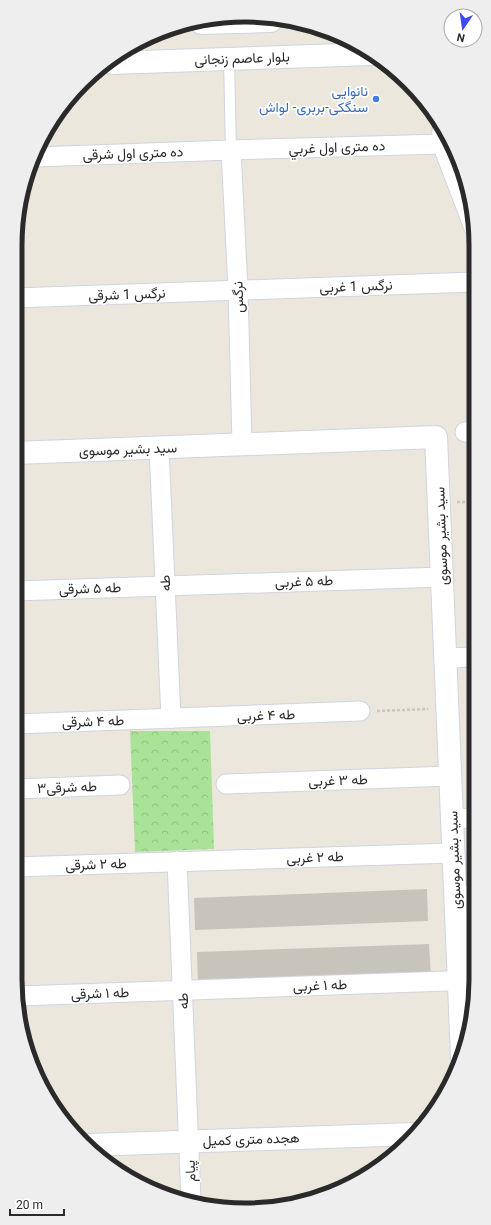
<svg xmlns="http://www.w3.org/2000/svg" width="491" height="1225" viewBox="0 0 491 1225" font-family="Roboto,Vazirmatn,sans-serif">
<defs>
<pattern id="forest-crowns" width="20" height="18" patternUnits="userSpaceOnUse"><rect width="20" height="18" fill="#a9e398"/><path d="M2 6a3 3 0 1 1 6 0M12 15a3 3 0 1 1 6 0" fill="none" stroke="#92c383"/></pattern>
</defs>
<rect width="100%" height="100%" fill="#ece7dc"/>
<path fill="url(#forest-crowns)" d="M 130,731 L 210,731 L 214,849 L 135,852 Z"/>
<g fill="#c7c5bb">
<path d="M 427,889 L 428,921 L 195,930 L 194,898 Z"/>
<path d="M 429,944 L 431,976 L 198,984 L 197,952 Z"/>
</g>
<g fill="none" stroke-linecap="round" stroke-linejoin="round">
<g stroke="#d1d3e3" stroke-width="12">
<path id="service" d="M 229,59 L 231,150"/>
</g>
<g stroke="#d1d3e3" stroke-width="21">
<g id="minor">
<path d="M 442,130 L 442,144 L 474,228"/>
<path d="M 231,150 L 238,289 L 242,444"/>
<path d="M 35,157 L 231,150 L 442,144"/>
<path d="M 15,298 L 474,282"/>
<path d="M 465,432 L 475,431"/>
<path d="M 159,448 L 171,718"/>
<path d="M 15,591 L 442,577"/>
<path d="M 446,658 L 475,657"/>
<path d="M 15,724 L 360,711"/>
<path d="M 226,784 L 450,776"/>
<path d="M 15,789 L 120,785"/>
<path d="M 452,819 L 476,818"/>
<path d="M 177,861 L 191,1200"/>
<path d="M 15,867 L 453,853"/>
<path d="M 455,896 L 476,895"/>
<path d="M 18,996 L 476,980"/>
</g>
</g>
<g stroke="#d1d3e3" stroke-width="24">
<g id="tertiary">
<path d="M 15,453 L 436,437 L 462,1057"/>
<path d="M 89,1145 L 414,1134"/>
</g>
</g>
<g stroke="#d1d3e3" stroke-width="24">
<g id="secondary">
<path d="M 201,23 L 271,21"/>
<path d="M 112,63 L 373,54"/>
</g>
</g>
<g stroke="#c8c8c8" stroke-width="2.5" stroke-dasharray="3 2" stroke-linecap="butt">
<path d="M 457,502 L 475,502"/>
<path d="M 377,711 L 428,709"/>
</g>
<use href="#service" stroke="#fff" stroke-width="10"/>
<use href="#minor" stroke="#fff" stroke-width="19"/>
<use href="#tertiary" stroke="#fff" stroke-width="22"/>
<use href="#secondary" stroke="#fff" stroke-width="22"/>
</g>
<circle fill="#3f7fe0" stroke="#fff" stroke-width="1.5" cx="376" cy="99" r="4"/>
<g text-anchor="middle" stroke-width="3.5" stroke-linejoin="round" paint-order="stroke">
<g font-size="14" fill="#2a2a2a" stroke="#fff">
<text transform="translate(242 58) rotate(-2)" y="5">بلوار عاصم زنجانی</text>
<text transform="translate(337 147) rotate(-2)" y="5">ده متری اول غربي</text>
<text transform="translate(133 153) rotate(-2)" y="5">ده متری اول شرقی</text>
<text transform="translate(356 286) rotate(-2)" y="5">نرگس 1 غربی</text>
<text transform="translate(127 294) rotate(-2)" y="5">نرگس 1 شرقی</text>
<text transform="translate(238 297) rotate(-92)" y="5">نرگس</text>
<text transform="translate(128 449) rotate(-2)" y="5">سید بشیر موسوی</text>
<text transform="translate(441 536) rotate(-92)" y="5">سید بشیر موسوی</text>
<text transform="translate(304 581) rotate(-2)" y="5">طه ۵ غربی</text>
<text transform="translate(165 583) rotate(-93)" y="5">طه</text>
<text transform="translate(90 588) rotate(-2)" y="5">طه ۵ شرقی</text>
<text transform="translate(266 715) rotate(-2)" y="5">طه ۴ غربی</text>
<text transform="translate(93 721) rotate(-2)" y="5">طه ۴ شرقی</text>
<text transform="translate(338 780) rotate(-2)" y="5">طه ۳ غربی</text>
<text transform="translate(67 787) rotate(-2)" y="5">طه شرقی۳</text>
<text transform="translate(315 857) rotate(-2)" y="5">طه ۲ غربی</text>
<text transform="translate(454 860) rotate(-92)" y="5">سید بشیر موسوی</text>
<text transform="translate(96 864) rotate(-2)" y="5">طه ۲ شرقی</text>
<text transform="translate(320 985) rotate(-2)" y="5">طه ۱ غربی</text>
<text transform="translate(100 993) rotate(-2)" y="5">طه ۱ شرقی</text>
<text transform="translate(183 1001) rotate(-92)" y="5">طه</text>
<text transform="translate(251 1139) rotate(-2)" y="5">هجده متری کمیل</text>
<text transform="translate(190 1171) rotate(-92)" y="5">پیام</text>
</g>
<g font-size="14" fill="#366cbe" stroke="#fff" text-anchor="end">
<text x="368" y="96">نانوایی<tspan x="368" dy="16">سنگکی-بربری- لواش</tspan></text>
</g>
</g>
<path d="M0 0H491V1225H0ZM245 22H246A223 223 0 0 1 469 245V980A223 223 0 0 1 246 1203H245A223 223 0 0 1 22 980V245A223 223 0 0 1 245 22Z" fill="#eee" fill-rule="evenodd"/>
<path fill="none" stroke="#2a2a2a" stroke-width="5" d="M245 22H246A223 223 0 0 1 469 245V980A223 223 0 0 1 246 1203H245A223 223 0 0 1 22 980V245A223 223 0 0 1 245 22Z"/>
<g transform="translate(463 28) rotate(193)"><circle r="19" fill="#ffffff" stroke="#aaaaaa"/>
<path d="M0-3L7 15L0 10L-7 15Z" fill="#3b48fb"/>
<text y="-6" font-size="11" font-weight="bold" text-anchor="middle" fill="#2a2a2a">N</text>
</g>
<path d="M10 1209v6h54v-6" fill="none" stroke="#2a2a2a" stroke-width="2"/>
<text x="16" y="1209" font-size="12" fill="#2a2a2a" stroke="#ffffff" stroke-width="3" paint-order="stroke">20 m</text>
</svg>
